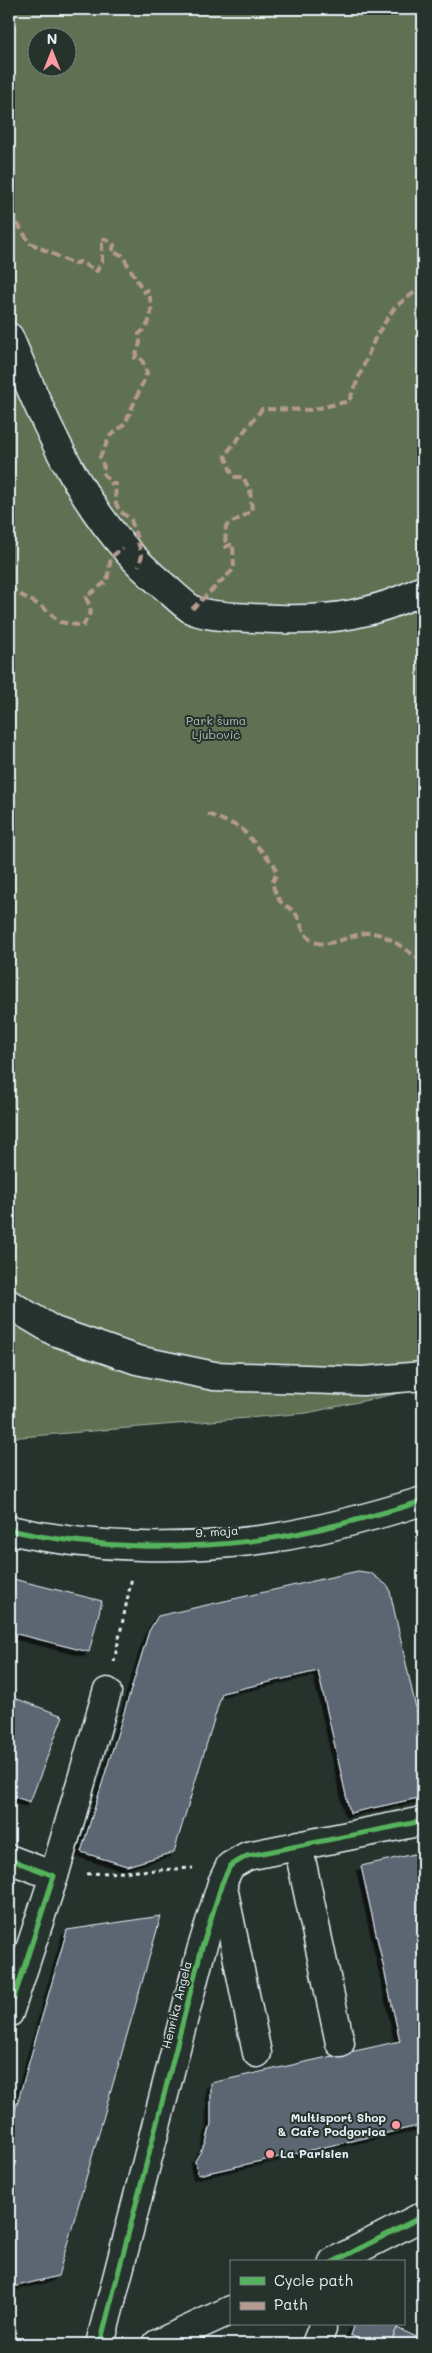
<svg xmlns="http://www.w3.org/2000/svg" width="432" height="2353" viewBox="0 0 432 2353" font-family="Mali,sans-serif">
<defs>
<filter id="shadow"><feDropShadow dx="-4.5" dy="4.5" stdDeviation="0" flood-color="#0009"/></filter>
</defs>
<rect width="100%" height="100%" fill="#26332d"/>
<filter id="ink" filterUnits="userSpaceOnUse"><feTurbulence type="fractalNoise" baseFrequency=".02" numOctaves="2"/><feDisplacementMap in="SourceGraphic" scale="10" xChannelSelector="R" yChannelSelector="G"/><feConvolveMatrix kernelMatrix="1 2 1 2 8 2 1 2 1" color-interpolation-filters="sRGB"/></filter>
<g filter="url(#ink)">
<path fill="#617153" stroke="#a4b1a6" fill-rule="evenodd" d="M 9,9 L 423,9 L 423,1388 L 307,1413 L 9,1438 ZM 38,38 L 68,38 L 68,68 L 38,68 Z"/>
<g fill="#5c6572" stroke="#e8f1f8" filter="url(#shadow)">
<path d="M 358,1571 L 371,1573 L 389,1587 L 423,1740 L 423,1797 L 350,1813 L 318,1671 L 222,1693 L 174,1852 L 127,1866 L 81,1852 L 149,1631 L 158,1616 Z"/>
<path d="M 9,1578 L 102,1601 L 89,1652 L 9,1632 Z"/>
<path d="M 9,1696 L 63,1716 L 30,1802 L 9,1795 Z"/>
<path d="M 423,1852 L 423,2125 L 198,2175 L 195,2161 L 206,2143 L 211,2124 L 211,2083 L 400,2041 L 361,1866 Z"/>
<path d="M 9,1909 L 15,1912 L 9,1928 Z"/>
<path d="M 161,1916 L 58,2276 L 9,2288 L 9,2132 L 67,1930 Z"/>
<path d="M 354,2324 L 399,2324 L 390,2344 L 371,2344 L 350,2335 Z"/>
<path d="M 397,2328 L 423,2340 L 423,2344 L 390,2344 Z"/>
</g>
<g fill="none" stroke-linecap="round" stroke-linejoin="round">
<g stroke="#e8f1f8" stroke-width="31">
<g id="minor">
<path d="M 9,337 C 48,429 85,522 165,587 C 173,594 182,603 191,609 C 207,618 257,618 277,619 C 332,621 374,614 423,590"/>
<path d="M 9,1304 L 54,1331 L 137,1360 L 214,1376 L 363,1381 L 423,1376"/>
<path d="M 9,1530 C 94,1549 187,1551 273,1538 C 324,1530 374,1516 423,1501"/>
<path d="M 298,1845 L 340,2043"/>
<path d="M 9,1859 L 54,1876 L 9,2013"/>
<path d="M 54,1876 L 107,1692"/>
<path d="M 223,1887 L 257,2053"/>
<path d="M 333,2262 L 423,2216"/>
<path d="M 100,2344 L 201,1951 L 222,1883 L 230,1866 L 247,1856 L 423,1821"/>
<path d="M 157,2344 L 231,2310"/>
<path d="M 316,2344 L 322,2329"/>
</g>
</g>
<g stroke="#e8f1f8" stroke-width="3" stroke-dasharray="4 4" stroke-linecap="butt">
<path d="M 114,1662 L 132,1577"/>
<path d="M 87,1874 L 193,1868"/>
</g>
<use href="#minor" stroke="#26332d" stroke-width="28"/>
<g stroke="#b69a8f" stroke-width="4" stroke-dasharray="8 4" stroke-linecap="butt">
<path d="M 9,214 L 13,217 L 30,243 L 74,264 L 80,262 L 97,271 L 102,262 L 102,239 L 105,239 L 114,245 L 112,252 L 122,255 L 144,292 L 147,290 C 154,304 153,324 139,334 L 140,343 L 135,358 L 142,360 L 147,373 L 125,424 L 110,436 L 100,457 L 104,467 L 102,472 L 112,484 L 116,484 L 115,501 L 119,510 L 131,520 L 142,555 L 139,566"/>
<path d="M 9,591 L 14,591 L 41,606 L 60,622 L 83,626 L 91,611 L 86,597 L 107,581 L 111,557 L 123,548"/>
<path d="M 192,609 L 234,569 L 233,544 L 225,547 L 226,526 L 252,511 L 250,490 L 243,477 L 233,477 L 225,455 L 262,409 L 311,410 L 349,401 L 376,336 L 395,307 L 423,286"/>
<path d="M 208,814 L 240,827 L 275,866 L 276,875 L 272,883 C 274,888 276,896 280,901 C 284,906 294,909 297,916 C 302,924 302,933 310,939 C 326,953 355,930 373,933 C 391,936 407,952 423,961"/>
</g>
<g stroke="#26332d" stroke-width="8">
<g id="cycleway">
<path d="M 9,1530 C 94,1549 187,1551 273,1538 C 324,1530 374,1516 423,1501"/>
<path d="M 9,1859 L 54,1876 L 9,2013"/>
<path d="M 333,2262 L 423,2216"/>
<path d="M 100,2344 L 201,1951 L 222,1883 L 230,1866 L 247,1856 L 423,1821"/>
</g>
</g>
<use href="#cycleway" stroke="#56b35d" stroke-width="5"/>
</g>
</g>
<g fill="#ff9aa2" stroke="#26332d" stroke-width="2">
<circle cx="396" cy="2125" r="5"/>
<circle cx="270" cy="2154" r="5"/>
</g>
<g text-anchor="middle" stroke-width="4" stroke-linejoin="round" paint-order="stroke">
<g font-size="12" fill="#b2beb6" stroke="#26332d">
<text x="216" y="725">Park šuma<tspan x="216" dy="14">Ljubović</tspan></text>
</g>
<g font-size="12" fill="#e8f1f8" stroke="#26332d">
<text transform="translate(217 1532) rotate(-4)" y="4">9. maja</text>
<text transform="translate(177 2005) rotate(-76)" y="4">Henrika Angela</text>
</g>
<g font-size="12" font-weight="bold" fill="#e8f1f8" stroke="#26332d" text-anchor="end">
<text x="386" y="2122">Multisport Shop<tspan x="386" dy="14">&amp; Cafe Podgorica</tspan></text>
<text x="280" y="2158" text-anchor="start">La Parisien</text>
</g>
</g>
<rect width="432" height="2353" fill="none" stroke="#26332d" stroke-width="30"/>
<rect x="15" y="15" width="402" height="2323" fill="none" stroke="#e8f1f8" stroke-width="2" filter="url(#ink)"/>
<rect x="230" y="2260" width="175" height="65" fill="#26332d" stroke="#747f7e"/>
<rect x="240" y="2277" width="25" height="8" fill="#56b35d" stroke="#747f7e"/>
<text x="274" y="2286" font-size="15" fill="#e8f1f8">Cycle path</text>
<rect x="240" y="2302" width="25" height="8" fill="#b69a8f" stroke="#747f7e"/>
<text x="274" y="2310" font-size="15" fill="#e8f1f8">Path</text>
<g transform="translate(52 52)"><circle r="24" fill="#26332d" stroke="#747f7e"/>
<path d="M0-4L9 19L0 12L-9 19Z" fill="#ff9aa2"/>
<text y="-8" font-size="14" font-weight="bold" text-anchor="middle" fill="#e8f1f8">N</text>
</g>
</svg>
